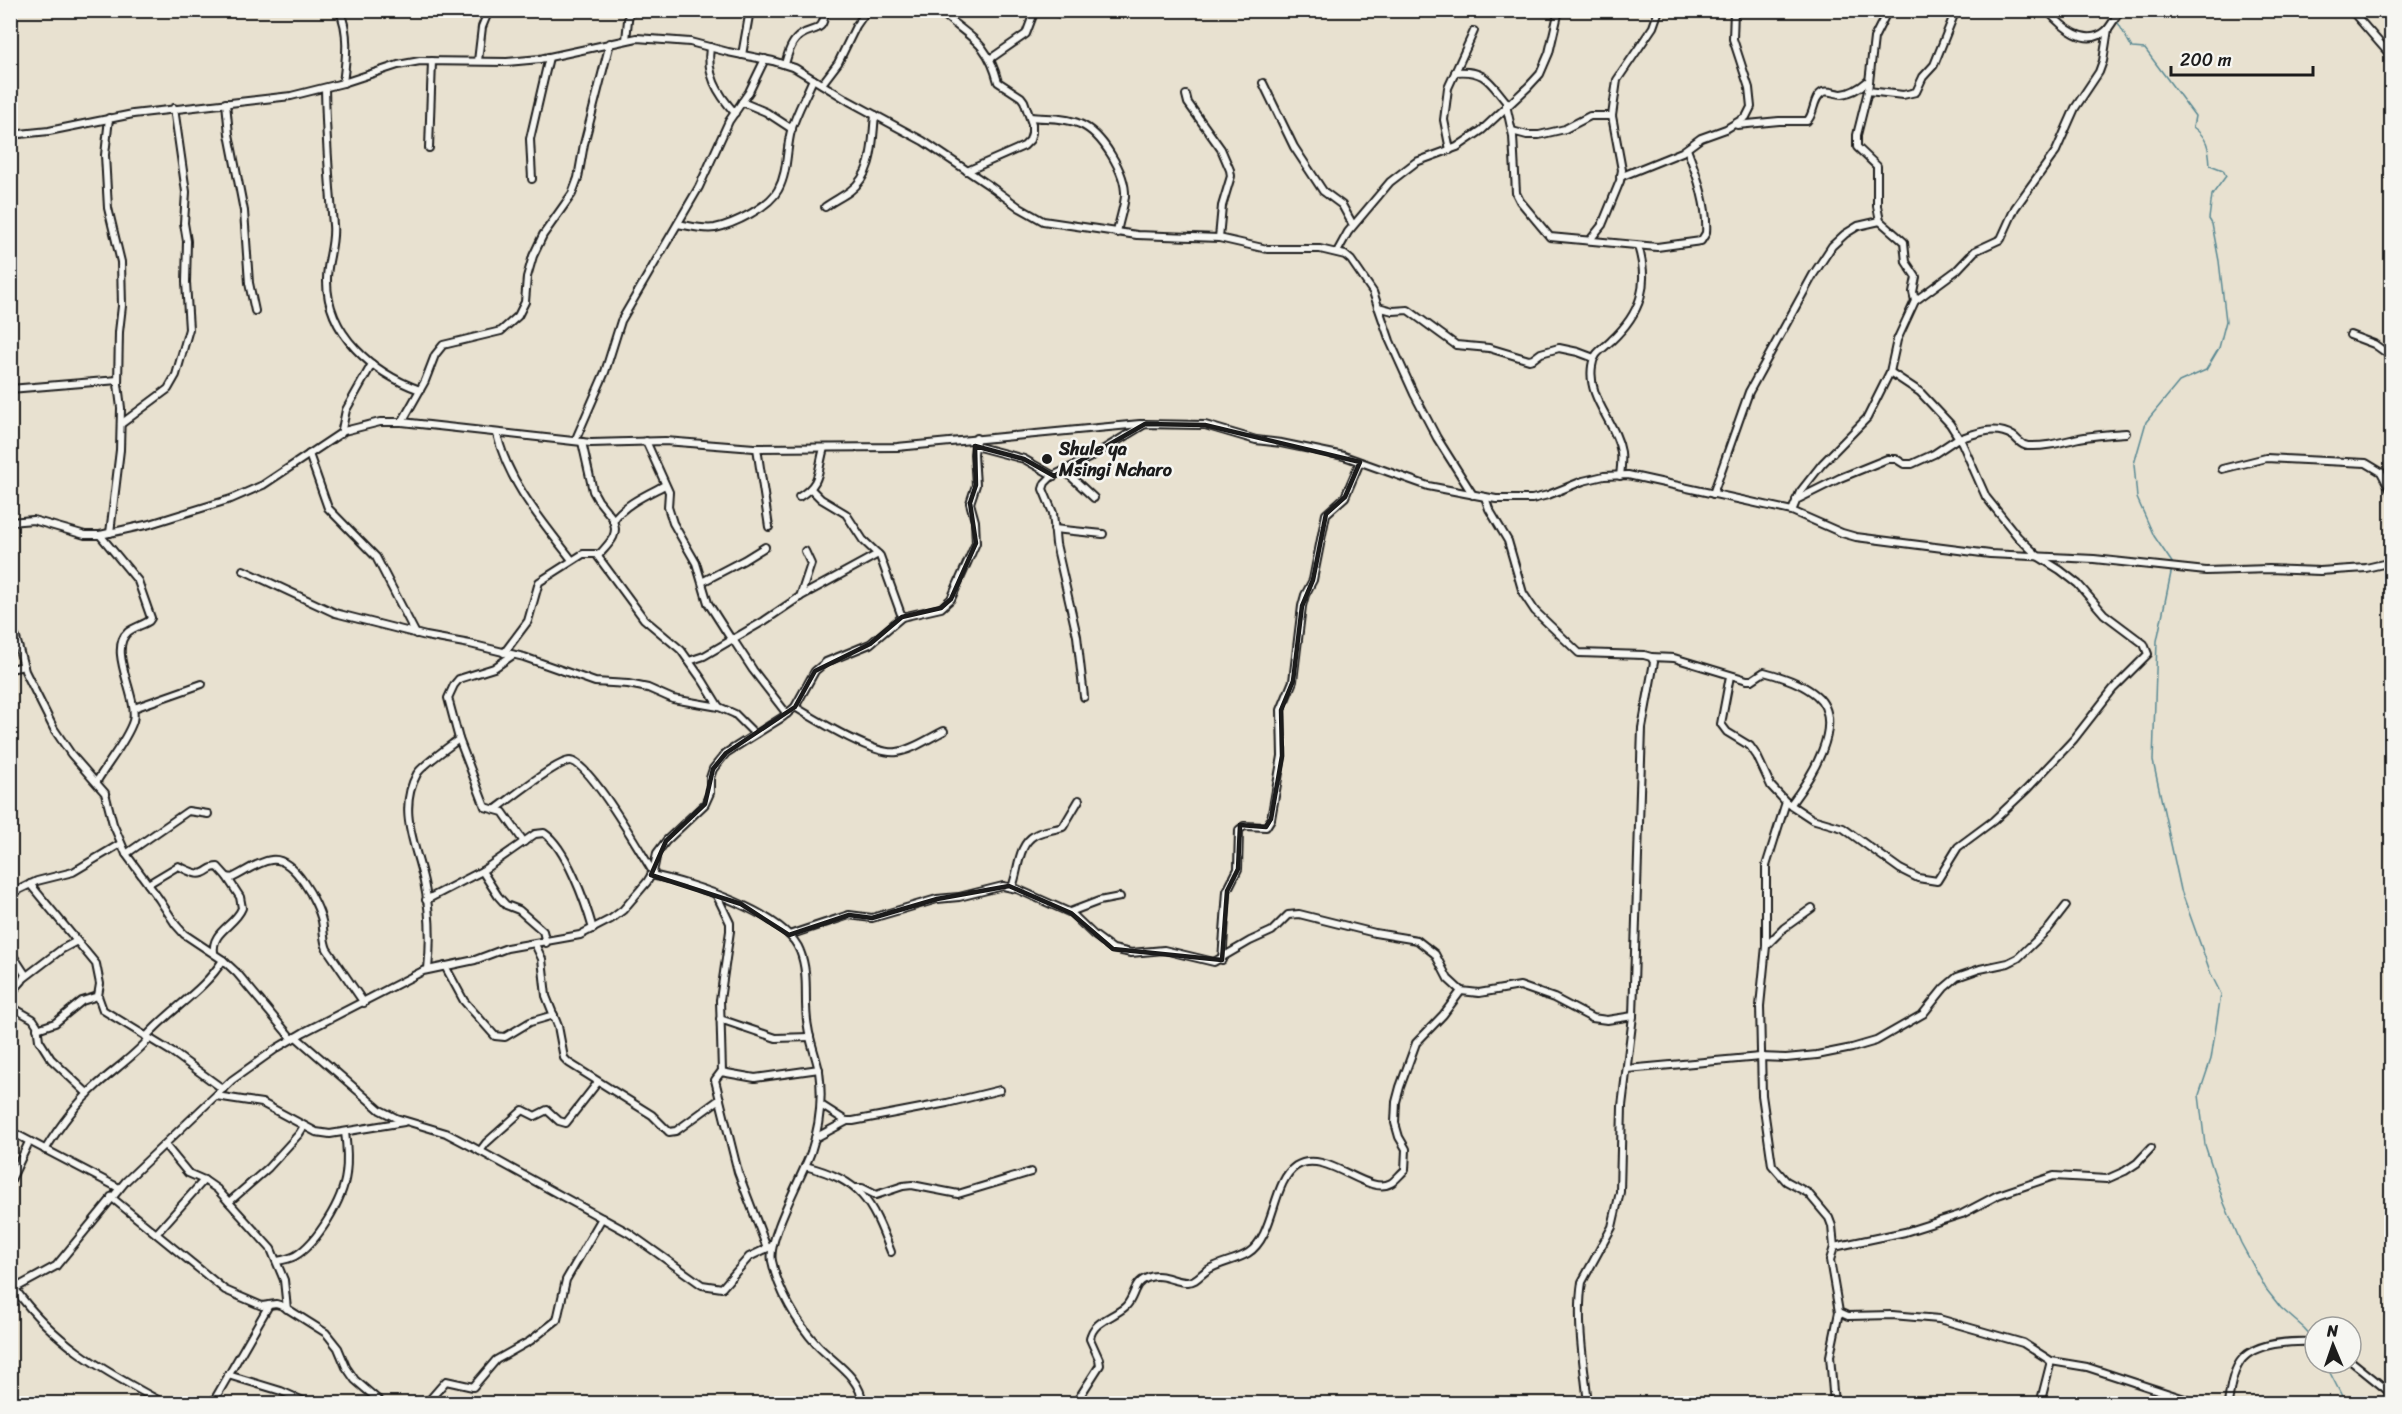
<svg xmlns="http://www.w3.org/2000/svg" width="2402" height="1414" viewBox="0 0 2402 1414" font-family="Sriracha,sans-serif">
<rect width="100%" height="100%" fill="#e8e1d0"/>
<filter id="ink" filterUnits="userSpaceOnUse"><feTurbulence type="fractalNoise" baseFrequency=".0167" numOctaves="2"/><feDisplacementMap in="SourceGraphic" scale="12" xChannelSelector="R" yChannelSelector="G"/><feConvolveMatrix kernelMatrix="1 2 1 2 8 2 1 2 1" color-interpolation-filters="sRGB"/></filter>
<g filter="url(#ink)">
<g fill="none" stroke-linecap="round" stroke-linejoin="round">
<g stroke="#5a8993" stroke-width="1.5">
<path d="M 2116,19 L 2132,48 L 2145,49 L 2195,116 L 2193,127 C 2207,137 2209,147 2210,165 L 2223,170 L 2226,176 L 2212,195 L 2209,219 L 2212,224 L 2219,261 L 2226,321 L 2219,348 L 2206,370 L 2179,382 L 2146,422 L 2134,464 L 2137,498 L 2154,536 L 2173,564"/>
<path d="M 2172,568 L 2157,641 L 2153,761 L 2181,890 L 2211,974 L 2221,994 L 2211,1059 L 2199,1095 L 2205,1145 L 2224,1203 L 2241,1243 L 2266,1289 L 2281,1308 L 2304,1328 L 2313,1338"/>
<path d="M 2325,1363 L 2346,1404"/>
</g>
<g stroke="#1c1c1c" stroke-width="10">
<g id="minor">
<path d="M 339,10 C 350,32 346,60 343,83"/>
<path d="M 939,10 C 968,38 987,39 998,82 L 1021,97 L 1024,101 L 1032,124 L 1032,133 L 1030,140 L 1024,146 L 967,171"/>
<path d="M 1048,10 L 1061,14 L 1064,10"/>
<path d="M 1888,10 L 1874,38 L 1868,91 L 1857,135 L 1857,147 L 1877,166 L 1877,206 L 1880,221 L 1904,242 L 1906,262 L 1916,277 L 1913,292 L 1915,301"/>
<path d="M 2047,10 C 2062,27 2086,49 2107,30 C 2112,24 2116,16 2121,10"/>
<path d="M 2351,10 L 2392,57"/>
<path d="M 626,40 L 629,10"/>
<path d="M 710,47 C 706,74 717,93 735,113"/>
<path d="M 742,55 L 750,10"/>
<path d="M 990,59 L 1026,34 L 1035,10"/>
<path d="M 478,61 L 482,27 L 489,10"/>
<path d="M 785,64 C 788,54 791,41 801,35 C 814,26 824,34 825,10"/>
<path d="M 1455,72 C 1486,69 1490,83 1508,104"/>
<path d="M 1263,83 L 1294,147 L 1323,191 L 1342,205 L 1353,225"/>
<path d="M 822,84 L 838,63 L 856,26 L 867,10"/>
<path d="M 325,89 C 326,134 329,180 333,225 C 335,244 327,261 327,279 C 326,334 373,373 420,390"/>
<path d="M 1868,91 L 1903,95 L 1916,92 L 1923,77 L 1934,65 L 1956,10"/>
<path d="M 1186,95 L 1188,103 L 1221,149 L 1230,170 L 1231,176 L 1222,206 L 1219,238"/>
<path d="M 742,102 L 766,112 L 792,129"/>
<path d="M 226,103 L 229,134 L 244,211 L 249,283 L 255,311"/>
<path d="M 1506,105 L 1513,136 L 1516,193 L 1520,201 L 1550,237 L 1657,247 L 1701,241 L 1706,233 C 1708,209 1696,172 1687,149"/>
<path d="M 1030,117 C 1046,119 1065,117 1080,124 C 1102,133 1126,173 1125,196 C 1124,208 1119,220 1117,233"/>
<path d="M 109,118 L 105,155 L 108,208 L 121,262 L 122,306 L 119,332 L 118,384 L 121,408 L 120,450 L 110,533"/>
<path d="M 1737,125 L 1779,121 L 1807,121 C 1815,114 1812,98 1823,92 C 1828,90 1836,94 1842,94 C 1851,93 1861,87 1868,81"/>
<path d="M 1512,131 L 1527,135 L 1539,135 L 1565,129 L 1590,116 L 1612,116"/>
<path d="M 10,135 L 49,131 L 133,114 L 291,96 L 343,83 L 398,65 L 420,61 L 507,62 L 540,59 L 637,38 L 690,42 L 728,52 L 773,61 L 795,68 L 849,101 L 923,141 L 990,186 L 1020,208 L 1043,221 L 1137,235 L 1219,238 L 1267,249 L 1320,249 L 1345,255 L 1351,260 L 1373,292 L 1390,341 L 1414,394 L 1437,438 L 1473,495"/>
<path d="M 429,148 L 432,61"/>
<path d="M 1450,150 L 1444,120 L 1448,88 L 1474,31"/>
<path d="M 1620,177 L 1682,152 L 1701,138 L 1726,129 L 1746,117 L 1751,107 L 1749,88 L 1733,39 L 1734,10"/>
<path d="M 532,179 L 530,139 L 549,57"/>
<path d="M 825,207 C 833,201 842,197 850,191 C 874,173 872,142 875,115"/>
<path d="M 678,224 C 690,226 703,230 715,228 C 734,224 769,207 778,190 C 788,172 786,150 791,131 C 796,113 806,96 813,79"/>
<path d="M 1590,240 L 1602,225 L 1620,181 L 1622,170 L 1612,116 L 1617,80 L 1653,27 L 1659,10"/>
<path d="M 1337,252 L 1348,232 L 1390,182 L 1416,162 L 1457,147 L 1482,130 L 1528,87 L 1540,74 L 1549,53 L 1559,10"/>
<path d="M 1378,307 L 1393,311 L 1408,310 L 1456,345 L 1489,348 L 1529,360 L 1533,359 L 1541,353 L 1559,348 L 1578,352 L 1594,358"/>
<path d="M 2350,335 L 2374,344 L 2392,357"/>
<path d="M 10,389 L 118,380"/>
<path d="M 402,422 L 425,381 L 435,355 L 443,345 L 501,331 L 518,316 L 525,302 L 527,277 L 533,256 L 543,235 L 572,194 L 578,178 L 584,144 L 610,43"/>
<path d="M 121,424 L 168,389 L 176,375 L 189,329 L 186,282 L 187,241 L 184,223 L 186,192 L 174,108"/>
<path d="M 341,434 L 346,410 L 372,364"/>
<path d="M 497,434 C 508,482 542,521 572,560"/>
<path d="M 1959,439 C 1977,433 1995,425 2013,436 C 2019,440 2020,445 2028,446 C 2046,447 2062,442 2079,438 C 2095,435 2110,434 2126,433"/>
<path d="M 575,441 L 605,372 L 621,321 L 699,187 L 729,121 L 749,92 L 765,59"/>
<path d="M 646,441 L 669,492 L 668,507 L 673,523 L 696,563 L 708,603 L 731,639"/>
<path d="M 582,442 L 593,491 L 598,500 L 614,520"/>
<path d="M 975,446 L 1024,459 L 1054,476"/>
<path d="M 757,448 L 769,527"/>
<path d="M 309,454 L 328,508 L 376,557 L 416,634"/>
<path d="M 2222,469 L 2266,458 L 2366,463 L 2381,472 L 2392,493"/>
<path d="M 1065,471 L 1094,498"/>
<path d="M 1620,476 C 1621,468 1622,460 1621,452 C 1616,422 1587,399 1592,366 C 1594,352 1602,350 1611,341 C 1641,313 1650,285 1638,246"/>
<path d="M 812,490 L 821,499 L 846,514 L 863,540 L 880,556 L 902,617"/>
<path d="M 1713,494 L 1749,392 L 1813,275 L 1832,246 L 1845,234 L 1858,226 L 1880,221"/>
<path d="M 799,497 C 822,483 817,472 824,448"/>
<path d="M 1485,497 L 1489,509 L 1508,541 L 1523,593 L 1535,611 L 1579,653 L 1644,655 L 1651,657 L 1654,662 L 1642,728 L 1633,1016 L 1622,1106 L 1620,1192 L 1612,1227 L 1582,1282 C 1576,1321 1584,1364 1588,1404"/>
<path d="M 1796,500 L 1840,478 L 1887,459 L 1896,459 L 1904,464 L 1912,464 L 1934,454 L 1958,438"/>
<path d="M 1792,511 L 1800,492 L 1822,464 L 1867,418 L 1890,372 L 1897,340 L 1915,301 L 1957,270 L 1975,251 L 2001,239 L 2015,208 L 2056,151 L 2075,108 L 2099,72 L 2103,61 L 2108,29"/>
<path d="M 10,522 L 33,520 L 85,535 L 100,535 L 150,524 L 231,499 L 263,485 L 344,431 L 380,422 L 402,422 L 591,443 L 665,441 L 754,448 L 897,447 L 1140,424 L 1205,425 L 1256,440 L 1281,443 L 1344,456 L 1428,486 L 1496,499 L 1532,499 L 1548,495 L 1583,481 L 1604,476 L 1628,475 L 1792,511 L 1842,533 L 1856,537 L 1990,554 L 2094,559 L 2206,571 L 2269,569 L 2320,571 L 2366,568 L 2392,562"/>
<path d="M 1054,529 L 1103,534"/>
<path d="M 598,556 C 607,545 620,536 613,521 C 624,504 648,494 665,485"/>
<path d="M 243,570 L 335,613 L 426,636 L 470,644 L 524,657 L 595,682 L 628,684 L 648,688 L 673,699 L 719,707 L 735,714 L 755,734"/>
<path d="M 702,582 L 744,560 L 765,547"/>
<path d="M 800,597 L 811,564 L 805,551"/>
<path d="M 10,628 L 16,638 L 25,671 L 54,729 L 71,754 L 105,793 L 113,824 L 126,854 L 159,899 L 176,925 L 184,934 L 223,960 L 237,973 L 292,1039"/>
<path d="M 732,638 L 753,670 L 787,714"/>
<path d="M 504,653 L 528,621 L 539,582 L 583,554 L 596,554 L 644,619 L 681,650 L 703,681 L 719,707"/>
<path d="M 513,655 L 494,668 L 459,679 L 454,685 L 448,698 L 459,739 L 485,807 L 503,812 L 524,842"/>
<path d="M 1651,657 L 1674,658 L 1747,680 L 1752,680 L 1764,672 C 1780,676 1803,684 1816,695 C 1848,722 1809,780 1791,804"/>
<path d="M 689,661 L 704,656 L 764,621 L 801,596 L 878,554"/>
<path d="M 10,669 L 24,666"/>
<path d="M 1730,676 L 1721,724 L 1727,732 L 1750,746 L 1757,756 L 1771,786 L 1786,802 L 1812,819 L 1843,828 L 1900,869 L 1918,878 L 1937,881 L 1958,847 L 1993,821 L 2027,789 L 2074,739 L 2113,689 L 2148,654 L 2144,644 L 2104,614 L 2078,584 L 2060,570 L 2039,557 L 2018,537 L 1986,497 L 1962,443 L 1950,424 L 1920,392 L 1890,372"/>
<path d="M 1084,697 L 1077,636 L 1056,544 L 1053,513 L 1043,489 L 1045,483 L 1051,477 L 1089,458 L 1145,424"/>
<path d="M 795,707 C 815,719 874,756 897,752 C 913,750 929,738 944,731"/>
<path d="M 134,708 L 202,684"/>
<path d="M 97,781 C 107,764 127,740 133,721 C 139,698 107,650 128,632 C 134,627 143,625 149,621 L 151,618 L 138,581 L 100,535"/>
<path d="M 1786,802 L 1766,866 L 1766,946 L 1760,1006 L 1762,1095 L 1772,1165 L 1786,1181 L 1808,1193 L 1829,1218 L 1832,1226 L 1834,1247 L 1830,1260 L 1839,1312 L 1848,1316 L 1892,1315 L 1939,1319 L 2023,1343 L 2051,1361 L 2087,1367 L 2200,1404"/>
<path d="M 496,809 C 510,799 557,761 570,761 C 589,761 641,853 653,872"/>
<path d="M 126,854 L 188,811 L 208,814"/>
<path d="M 482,871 L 498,896 L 506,905 L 519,910 L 543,931 L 546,943"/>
<path d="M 651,875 C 688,882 786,913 800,951 C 810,976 803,1002 808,1027 C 810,1042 816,1056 819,1071 C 823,1099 820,1125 811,1152 C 802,1177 767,1239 772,1261 C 778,1290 797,1323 817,1345 C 834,1363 860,1376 863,1404"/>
<path d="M 30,884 L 96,964 L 100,984 L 98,996 L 103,1010 L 175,1054 L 223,1089"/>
<path d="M 148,884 L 178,866 C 186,869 195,876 203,873 C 210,870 210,867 218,867 L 227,877 L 232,878 C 245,872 257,862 271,860 C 294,856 318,903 322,921 C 324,931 323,939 327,949 L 364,1003"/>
<path d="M 1012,887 C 1019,871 1017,845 1035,835 C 1044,830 1054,830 1063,827 L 1079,800"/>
<path d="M 10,894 L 37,881 L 73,872 L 120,844"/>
<path d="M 717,896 L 730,923 L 730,931 L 720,1000 L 722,1072"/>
<path d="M 426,900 L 482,871 L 535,834 L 544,833 C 566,847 586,904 593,929"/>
<path d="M 1070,912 L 1099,901 L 1120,897"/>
<path d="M 789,935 L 849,915 L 872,918 L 937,899 L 959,897 L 1003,886 L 1017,889 L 1071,913 L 1094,935 L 1113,949 L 1131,953 L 1164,950 L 1214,962 L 1250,941 L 1272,931 L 1288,915 L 1299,914 L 1375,933 L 1417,940 L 1435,954 L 1448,979 L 1461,991 L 1479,993 L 1520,986 L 1554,998 L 1592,1018 L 1607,1020 L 1633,1016"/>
<path d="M 535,944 L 542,959 L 546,996 L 558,1026 L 564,1058 L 569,1063 L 652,1115 L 669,1132 L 676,1131 L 720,1099"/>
<path d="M 1766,946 L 1784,928 L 1812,908"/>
<path d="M 10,951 L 25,974 L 22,981 L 10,994"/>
<path d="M 214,953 C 211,931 235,926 242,908 L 240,897 L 227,877"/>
<path d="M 1222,960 L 1227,891 L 1238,869 L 1239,830 L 1244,826 L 1266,827 L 1271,819 L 1282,756 L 1281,710 L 1293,681 L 1302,606 L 1305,595 L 1313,580 L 1326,514 L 1345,497 L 1360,462"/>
<path d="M 445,966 L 464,1001 L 495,1036 L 505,1037 L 530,1022 L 554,1015"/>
<path d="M 428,969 C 431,941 430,910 424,882 C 416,845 397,810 417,774 C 421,766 450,746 459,739"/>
<path d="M 24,978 L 62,949 L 77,941"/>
<path d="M 10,1006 L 33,1019 L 37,1025 L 39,1040 L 51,1059 L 88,1094"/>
<path d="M 720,1019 L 776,1038 L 810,1037"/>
<path d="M 37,1029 L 55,1023 L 82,1001 L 98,996"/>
<path d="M 146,1037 C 170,1009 203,992 223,960"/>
<path d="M 296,1037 L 380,1110 L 396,1118 L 446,1133 L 469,1145 L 629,1233 L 702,1285 L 722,1288 L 749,1257 L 772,1246"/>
<path d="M 1627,1069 L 1760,1057 L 1786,1058 L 1817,1055 L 1852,1048 L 1876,1041 L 1923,1014 L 1944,988 L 1957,977 L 1980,969 L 2008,963 L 2018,958 L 2049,928 L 2066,906"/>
<path d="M 216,1096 L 262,1103 L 316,1132 L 330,1134 L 404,1122"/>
<path d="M 821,1105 L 846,1121 L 853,1121 L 947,1103 L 1000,1090"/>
<path d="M 10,1131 L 119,1188"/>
<path d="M 815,1138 L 847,1121"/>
<path d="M 165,1145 L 188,1173 L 204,1180 L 217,1189 L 271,1249 L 284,1280 L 287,1309"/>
<path d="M 45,1150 C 59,1127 77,1103 97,1085 C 115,1069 133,1057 149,1039"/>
<path d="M 480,1151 L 486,1143 L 523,1110 L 535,1116 L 547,1110 L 559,1121 L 566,1123 L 598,1082"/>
<path d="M 805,1166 C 862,1181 871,1200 891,1252"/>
<path d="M 10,1182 L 29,1142"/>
<path d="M 855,1188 L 862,1188 L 876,1195 L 903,1186 L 912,1185 L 958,1194 L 1031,1172"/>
<path d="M 111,1197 L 225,1290 L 262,1306 L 276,1304 L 283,1306 L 326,1333 L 338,1348 L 346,1367 L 355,1380 L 383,1404"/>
<path d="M 229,1202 L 268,1168 L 299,1134 L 304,1126"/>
<path d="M 157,1233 L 204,1180"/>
<path d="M 1834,1247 L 1905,1232 L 1962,1214 L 1998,1195 L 2054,1176 L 2107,1179 L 2125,1171 L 2137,1163 L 2151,1148"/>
<path d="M 767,1248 L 738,1172 L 715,1080 L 721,1072 L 755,1078 L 819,1069"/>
<path d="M 277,1261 C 283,1260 289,1259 295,1256 C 317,1243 343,1200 346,1174 C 348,1160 347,1147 345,1132"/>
<path d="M 15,1289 C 56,1346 105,1371 165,1404"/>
<path d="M 10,1291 L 56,1266 L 126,1181 L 232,1080 L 277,1048 L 304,1032 L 423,971 L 475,960 L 507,948 L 580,935 L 611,919 L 623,910 L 647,882 L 653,872 L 657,853 L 666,841 L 705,804 L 710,793 L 710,778 L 713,769 L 726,753 L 783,717 L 795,707 L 815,671 L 826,662 L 870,644 L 902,617 L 941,608 L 951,599 L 976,543 L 975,521 L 970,503 L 976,485 L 974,454 L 976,438"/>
<path d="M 2351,1361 L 2387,1390 L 2392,1389"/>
<path d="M 228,1375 L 281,1391 L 310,1404"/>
<path d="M 212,1404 L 269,1305"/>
<path d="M 426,1404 L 446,1381 L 473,1387 L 496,1360 L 530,1341 L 557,1320 L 566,1280 L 602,1218"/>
<path d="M 1075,1404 L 1100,1365 L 1099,1359 L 1090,1339 C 1092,1321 1115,1317 1126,1306 C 1135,1297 1133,1283 1147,1278 C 1162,1272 1173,1282 1187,1282 C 1196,1282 1200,1275 1206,1271 C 1219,1262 1235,1261 1248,1253 C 1275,1236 1272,1182 1296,1166 C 1325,1147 1368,1197 1391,1183 C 1396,1180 1400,1174 1405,1170 L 1406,1149 L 1399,1137 L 1395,1123 L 1396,1102 L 1400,1087 L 1416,1043 L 1443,1015 L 1461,991"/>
<path d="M 1834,1404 L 1830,1356 L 1839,1312"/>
<path d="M 2040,1404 L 2051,1361"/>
<path d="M 2228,1404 C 2230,1390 2232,1374 2240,1362 C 2253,1342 2293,1341 2315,1342"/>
</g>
</g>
<use href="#minor" stroke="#f6f6f2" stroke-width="6"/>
</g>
</g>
<path fill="none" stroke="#1c1c1c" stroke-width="4.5" stroke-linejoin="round" d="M 1145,424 L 1205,425 L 1360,462 L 1345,497 L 1326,514 L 1313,580 L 1302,606 L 1293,681 L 1281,710 L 1282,756 L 1271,819 L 1266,827 L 1240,825 L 1238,869 L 1227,891 L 1222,960 L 1113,949 L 1071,913 L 1009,886 L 937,899 L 872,918 L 849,915 L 789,935 L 741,904 L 651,875 L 666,841 L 705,804 L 713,769 L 726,753 L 795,707 L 815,671 L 870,644 L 902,617 L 941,608 L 951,599 L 976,543 L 970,503 L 976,485 L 975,446 L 1024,459 L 1054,476 Z"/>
<circle fill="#1c1c1c" stroke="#f6f6f2" stroke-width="2" cx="1047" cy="459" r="6"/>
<g text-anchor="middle" stroke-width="5" stroke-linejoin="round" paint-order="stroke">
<g font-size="18" font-weight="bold" fill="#1c1c1c" stroke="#f6f6f2" text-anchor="start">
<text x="1059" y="455">Shule ya<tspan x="1059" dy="21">Msingi Ncharo</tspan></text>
</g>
</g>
<rect width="2402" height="1414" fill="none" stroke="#f6f6f2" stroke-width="36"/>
<rect x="18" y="18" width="2366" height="1378" fill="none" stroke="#1c1c1c" stroke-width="2" filter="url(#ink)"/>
<g transform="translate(2333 1345) rotate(358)"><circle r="28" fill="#f6f6f2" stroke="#9f9f9c" stroke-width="1.5"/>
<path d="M0-4.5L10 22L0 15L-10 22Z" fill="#1c1c1c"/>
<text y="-9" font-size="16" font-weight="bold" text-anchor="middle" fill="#1c1c1c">N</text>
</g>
<path d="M2171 66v9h142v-9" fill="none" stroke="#1c1c1c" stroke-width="3"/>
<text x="2180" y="66" font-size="18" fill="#1c1c1c" stroke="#f6f6f2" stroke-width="4.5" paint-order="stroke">200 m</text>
</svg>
